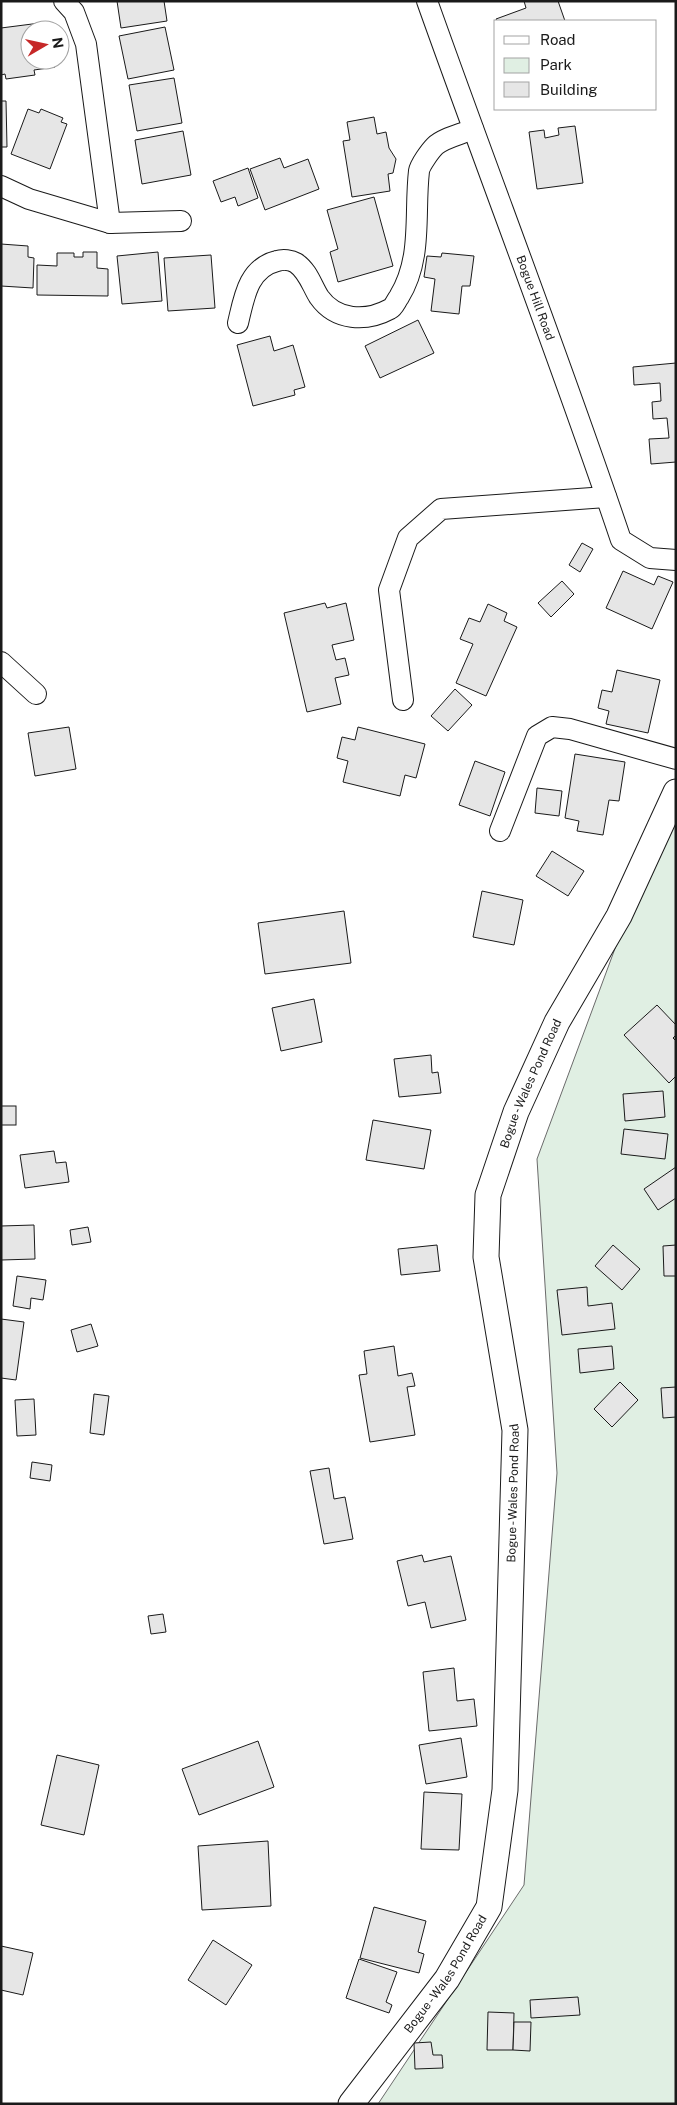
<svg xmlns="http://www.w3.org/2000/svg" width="677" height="2105" viewBox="0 0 677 2105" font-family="'Public Sans',sans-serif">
<rect width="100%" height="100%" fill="#fff"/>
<path fill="#e0efe3" stroke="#6a6a6a" d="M 676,784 L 676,2104 L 378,2104 L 524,1885 L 557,1473 L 537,1159 Z"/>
<g fill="#e6e6e6" stroke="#1a1a1a">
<path d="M 117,1 L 164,1 L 167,21 L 121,28 Z"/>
<path d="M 524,1 L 558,1 L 565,21 L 497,21 L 496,19 L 526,8 Z"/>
<path d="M 40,23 L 41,30 L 30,30 L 30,60 L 54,60 L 55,67 L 34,70 L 35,75 L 6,79 L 5,74 L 1,75 L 1,28 Z"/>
<path d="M 165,27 L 174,70 L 128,79 L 119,36 Z"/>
<path d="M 174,78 L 182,123 L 137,131 L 129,85 Z"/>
<path d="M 1,101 L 6,101 L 7,147 L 1,147 Z"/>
<path d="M 28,109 L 39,113 L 41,109 L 63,118 L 61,122 L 67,124 L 50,169 L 11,154 Z"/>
<path d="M 374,117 L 377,134 L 386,132 L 389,148 L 396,159 L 393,173 L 388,174 L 390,191 L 352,197 L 343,141 L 350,140 L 347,122 Z"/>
<path d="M 575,126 L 583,183 L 537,189 L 529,132 L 544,130 L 545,138 L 559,135 L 558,128 Z"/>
<path d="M 183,131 L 191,175 L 142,184 L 135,140 Z"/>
<path d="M 280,158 L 284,168 L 308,159 L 319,189 L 265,210 L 250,169 Z"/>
<path d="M 248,168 L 258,198 L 238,206 L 235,197 L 221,202 L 213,181 Z"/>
<path d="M 374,197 L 393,266 L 338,282 L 330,252 L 338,249 L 327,210 Z"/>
<path d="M 1,244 L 28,246 L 28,257 L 34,258 L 33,288 L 1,286 Z"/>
<path d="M 83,252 L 97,252 L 97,268 L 108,269 L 108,296 L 37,295 L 37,265 L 57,266 L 57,253 L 74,253 L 74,257 L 83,257 Z"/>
<path d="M 158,252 L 162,301 L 122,304 L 117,256 Z"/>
<path d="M 442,253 L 474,256 L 470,286 L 462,286 L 459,314 L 431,311 L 435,279 L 424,277 L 427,256 L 441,257 Z"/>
<path d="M 211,255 L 215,308 L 168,311 L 164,258 Z"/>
<path d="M 418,320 L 434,353 L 380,378 L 365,346 Z"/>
<path d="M 270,336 L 274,351 L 293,345 L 305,387 L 294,390 L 295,395 L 253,406 L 237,345 Z"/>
<path d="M 676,363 L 676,462 L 651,464 L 649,439 L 669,438 L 667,418 L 653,419 L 652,402 L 661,401 L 660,383 L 634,385 L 633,367 Z"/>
<path d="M 582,543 L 593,549 L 580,572 L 569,565 Z"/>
<path d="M 623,571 L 654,585 L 658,576 L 673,582 L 652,629 L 606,608 Z"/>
<path d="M 562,581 L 574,594 L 551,617 L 538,603 Z"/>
<path d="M 325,603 L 327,608 L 346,603 L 354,640 L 332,645 L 336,660 L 345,658 L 349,675 L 335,678 L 341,704 L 307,712 L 284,613 Z"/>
<path d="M 488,604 L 507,613 L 504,621 L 517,627 L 486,696 L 456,683 L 473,644 L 460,639 L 469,618 L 480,622 Z"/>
<path d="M 617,670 L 660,680 L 648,733 L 606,724 L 609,711 L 598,708 L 602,690 L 612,692 Z"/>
<path d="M 455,689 L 472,705 L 448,731 L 431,716 Z"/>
<path d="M 69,727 L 76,769 L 35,776 L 28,733 Z"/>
<path d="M 358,727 L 425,744 L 416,778 L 405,775 L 400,796 L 343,782 L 348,761 L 337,758 L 342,737 L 355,740 Z"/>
<path d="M 575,754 L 625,762 L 619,801 L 609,800 L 603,835 L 577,831 L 579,821 L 565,818 Z"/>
<path d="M 475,761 L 505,772 L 490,816 L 459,805 Z"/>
<path d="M 537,788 L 562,791 L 559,816 L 535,813 Z"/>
<path d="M 552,851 L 584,871 L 568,896 L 536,876 Z"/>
<path d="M 482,891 L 523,900 L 514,945 L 473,937 Z"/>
<path d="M 344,911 L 351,963 L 265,974 L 258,923 Z"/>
<path d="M 314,999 L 322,1042 L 281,1051 L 272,1008 Z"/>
<path d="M 657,1005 L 676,1025 L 676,1035 L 673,1038 L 676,1041 L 676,1076 L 669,1083 L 624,1035 Z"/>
<path d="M 431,1055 L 432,1073 L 438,1072 L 441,1093 L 399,1097 L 394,1059 Z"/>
<path d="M 663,1091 L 665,1117 L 625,1121 L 623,1094 Z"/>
<rect x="1" y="1106" width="15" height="19"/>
<path d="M 373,1120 L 431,1130 L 424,1169 L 366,1160 Z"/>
<path d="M 624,1129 L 668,1134 L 665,1159 L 621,1154 Z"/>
<path d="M 54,1151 L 56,1163 L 66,1162 L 69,1182 L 25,1188 L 20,1155 Z"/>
<path d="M 676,1167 L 676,1198 L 658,1210 L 644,1189 Z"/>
<path d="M 34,1225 L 35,1259 L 1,1260 L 1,1226 Z"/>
<path d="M 88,1227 L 91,1242 L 72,1245 L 70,1230 Z"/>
<path d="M 437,1245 L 440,1271 L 401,1275 L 398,1249 Z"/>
<path d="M 613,1245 L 640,1269 L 622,1290 L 595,1266 Z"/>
<path d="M 676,1245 L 676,1276 L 664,1276 L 663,1246 Z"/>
<path d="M 17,1276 L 46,1280 L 43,1300 L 31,1298 L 30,1309 L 13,1306 Z"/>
<path d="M 587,1287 L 588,1306 L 612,1303 L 615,1329 L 562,1335 L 557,1290 Z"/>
<path d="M 1,1319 L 24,1322 L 16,1380 L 1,1378 Z"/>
<path d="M 91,1324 L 98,1346 L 77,1352 L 71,1330 Z"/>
<path d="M 394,1346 L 398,1376 L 412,1373 L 415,1386 L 407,1387 L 415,1435 L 370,1442 L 359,1375 L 367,1374 L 364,1351 Z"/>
<path d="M 612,1346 L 614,1369 L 580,1373 L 578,1349 Z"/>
<path d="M 620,1382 L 638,1400 L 612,1427 L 594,1409 Z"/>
<path d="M 676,1387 L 676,1417 L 663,1418 L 661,1388 Z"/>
<path d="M 94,1394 L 109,1396 L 104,1435 L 90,1433 Z"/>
<path d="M 34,1399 L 36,1435 L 17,1436 L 15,1400 Z"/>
<path d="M 32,1462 L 52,1465 L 50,1481 L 30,1478 Z"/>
<path d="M 329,1468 L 334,1499 L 345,1497 L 353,1539 L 324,1544 L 310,1471 Z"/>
<path d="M 422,1555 L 424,1562 L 451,1556 L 466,1620 L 431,1628 L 425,1602 L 408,1606 L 397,1561 Z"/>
<path d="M 163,1614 L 166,1632 L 151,1634 L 148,1616 Z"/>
<path d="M 454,1668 L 457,1701 L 474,1699 L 477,1726 L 429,1731 L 423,1672 Z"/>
<path d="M 461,1738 L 467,1777 L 426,1784 L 419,1745 Z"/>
<path d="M 258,1741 L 274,1787 L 199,1815 L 182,1769 Z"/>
<path d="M 57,1755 L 99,1765 L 84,1835 L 41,1825 Z"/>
<path d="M 424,1792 L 462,1794 L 459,1850 L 421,1849 Z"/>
<path d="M 268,1841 L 271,1906 L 202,1910 L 198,1846 Z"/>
<path d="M 374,1907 L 426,1921 L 418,1952 L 424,1954 L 419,1973 L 360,1958 Z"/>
<path d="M 213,1940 L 252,1965 L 226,2005 L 188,1980 Z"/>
<path d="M 1,1946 L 33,1953 L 23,1995 L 1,1990 Z"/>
<path d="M 359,1959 L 397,1972 L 386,2002 L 392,2005 L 389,2013 L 346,1998 Z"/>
<path d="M 578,1997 L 580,2015 L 531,2018 L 530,2000 Z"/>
<path d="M 488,2012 L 514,2013 L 513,2050 L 487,2050 Z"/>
<path d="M 514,2022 L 531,2022 L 530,2051 L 513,2050 Z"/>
<path d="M 431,2042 L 433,2055 L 442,2055 L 443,2068 L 415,2069 L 414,2043 Z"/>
</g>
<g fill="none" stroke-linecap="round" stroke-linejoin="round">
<g stroke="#1a1a1a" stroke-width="22">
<g id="minor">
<path d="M 64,1 L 74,12 L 86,44 L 110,223"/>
<path id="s1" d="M 427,1 C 491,181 560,359 621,540 L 650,558 L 676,560"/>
<path d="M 1,186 L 29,199 L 110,223 L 181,221"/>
<path d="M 238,323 C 244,298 248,268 277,261 C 283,259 291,260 296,263 C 308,271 312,286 319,297 C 336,321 366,322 390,309 C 394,307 396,301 399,297 C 423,258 414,214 419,171 C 420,165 430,151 435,146 C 443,138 462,134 473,129"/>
<path d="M 1,662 L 36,694"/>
<path d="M 403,700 L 389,590 L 408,538 L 441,509 L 606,497"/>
<path d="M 500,831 L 537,736 L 552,727 L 570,729 L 676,759"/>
</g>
</g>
<g stroke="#1a1a1a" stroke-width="27">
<g id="tertiary">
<path id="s2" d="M 351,2104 L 447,1979 L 489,1907 L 505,1790 L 515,1430 L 486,1257 L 488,1195 L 516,1112 L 557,1022 L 619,916 L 676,792"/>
</g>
</g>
<use href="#minor" stroke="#fff" stroke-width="20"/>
<use href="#tertiary" stroke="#fff" stroke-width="25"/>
</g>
<g text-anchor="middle" stroke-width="4" stroke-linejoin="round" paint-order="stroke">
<g font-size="12" fill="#1a1a1a" stroke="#fff">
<text dy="4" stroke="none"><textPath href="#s1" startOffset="316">Bogue Hill Road</textPath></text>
<text dy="4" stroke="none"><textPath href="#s2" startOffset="1076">Bogue - Wales Pond Road</textPath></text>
<text dy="4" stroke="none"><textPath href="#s2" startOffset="656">Bogue - Wales Pond Road</textPath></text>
<text dy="4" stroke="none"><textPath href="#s2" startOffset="161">Bogue - Wales Pond Road</textPath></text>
</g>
</g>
<rect width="677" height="2105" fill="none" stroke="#1a1a1a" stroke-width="5"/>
<rect x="494" y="20" width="162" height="90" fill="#ffffff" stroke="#a3a3a3"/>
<rect x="504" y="36" width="25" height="8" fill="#ffffff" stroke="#a3a3a3"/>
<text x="540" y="45" font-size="15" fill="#1a1a1a">Road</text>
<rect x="504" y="58" width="25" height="15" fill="#e0efe3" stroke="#a3a3a3"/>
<text x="540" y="70" font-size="15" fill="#1a1a1a">Park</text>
<rect x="504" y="82" width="25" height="15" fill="#e6e6e6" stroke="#a3a3a3"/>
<text x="540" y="95" font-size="15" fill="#1a1a1a">Building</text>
<g transform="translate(45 45) rotate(81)"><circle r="24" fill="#ffffff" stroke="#a3a3a3"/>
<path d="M0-4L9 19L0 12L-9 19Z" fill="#c62828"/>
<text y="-8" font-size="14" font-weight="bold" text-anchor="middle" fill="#1a1a1a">N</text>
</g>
</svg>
